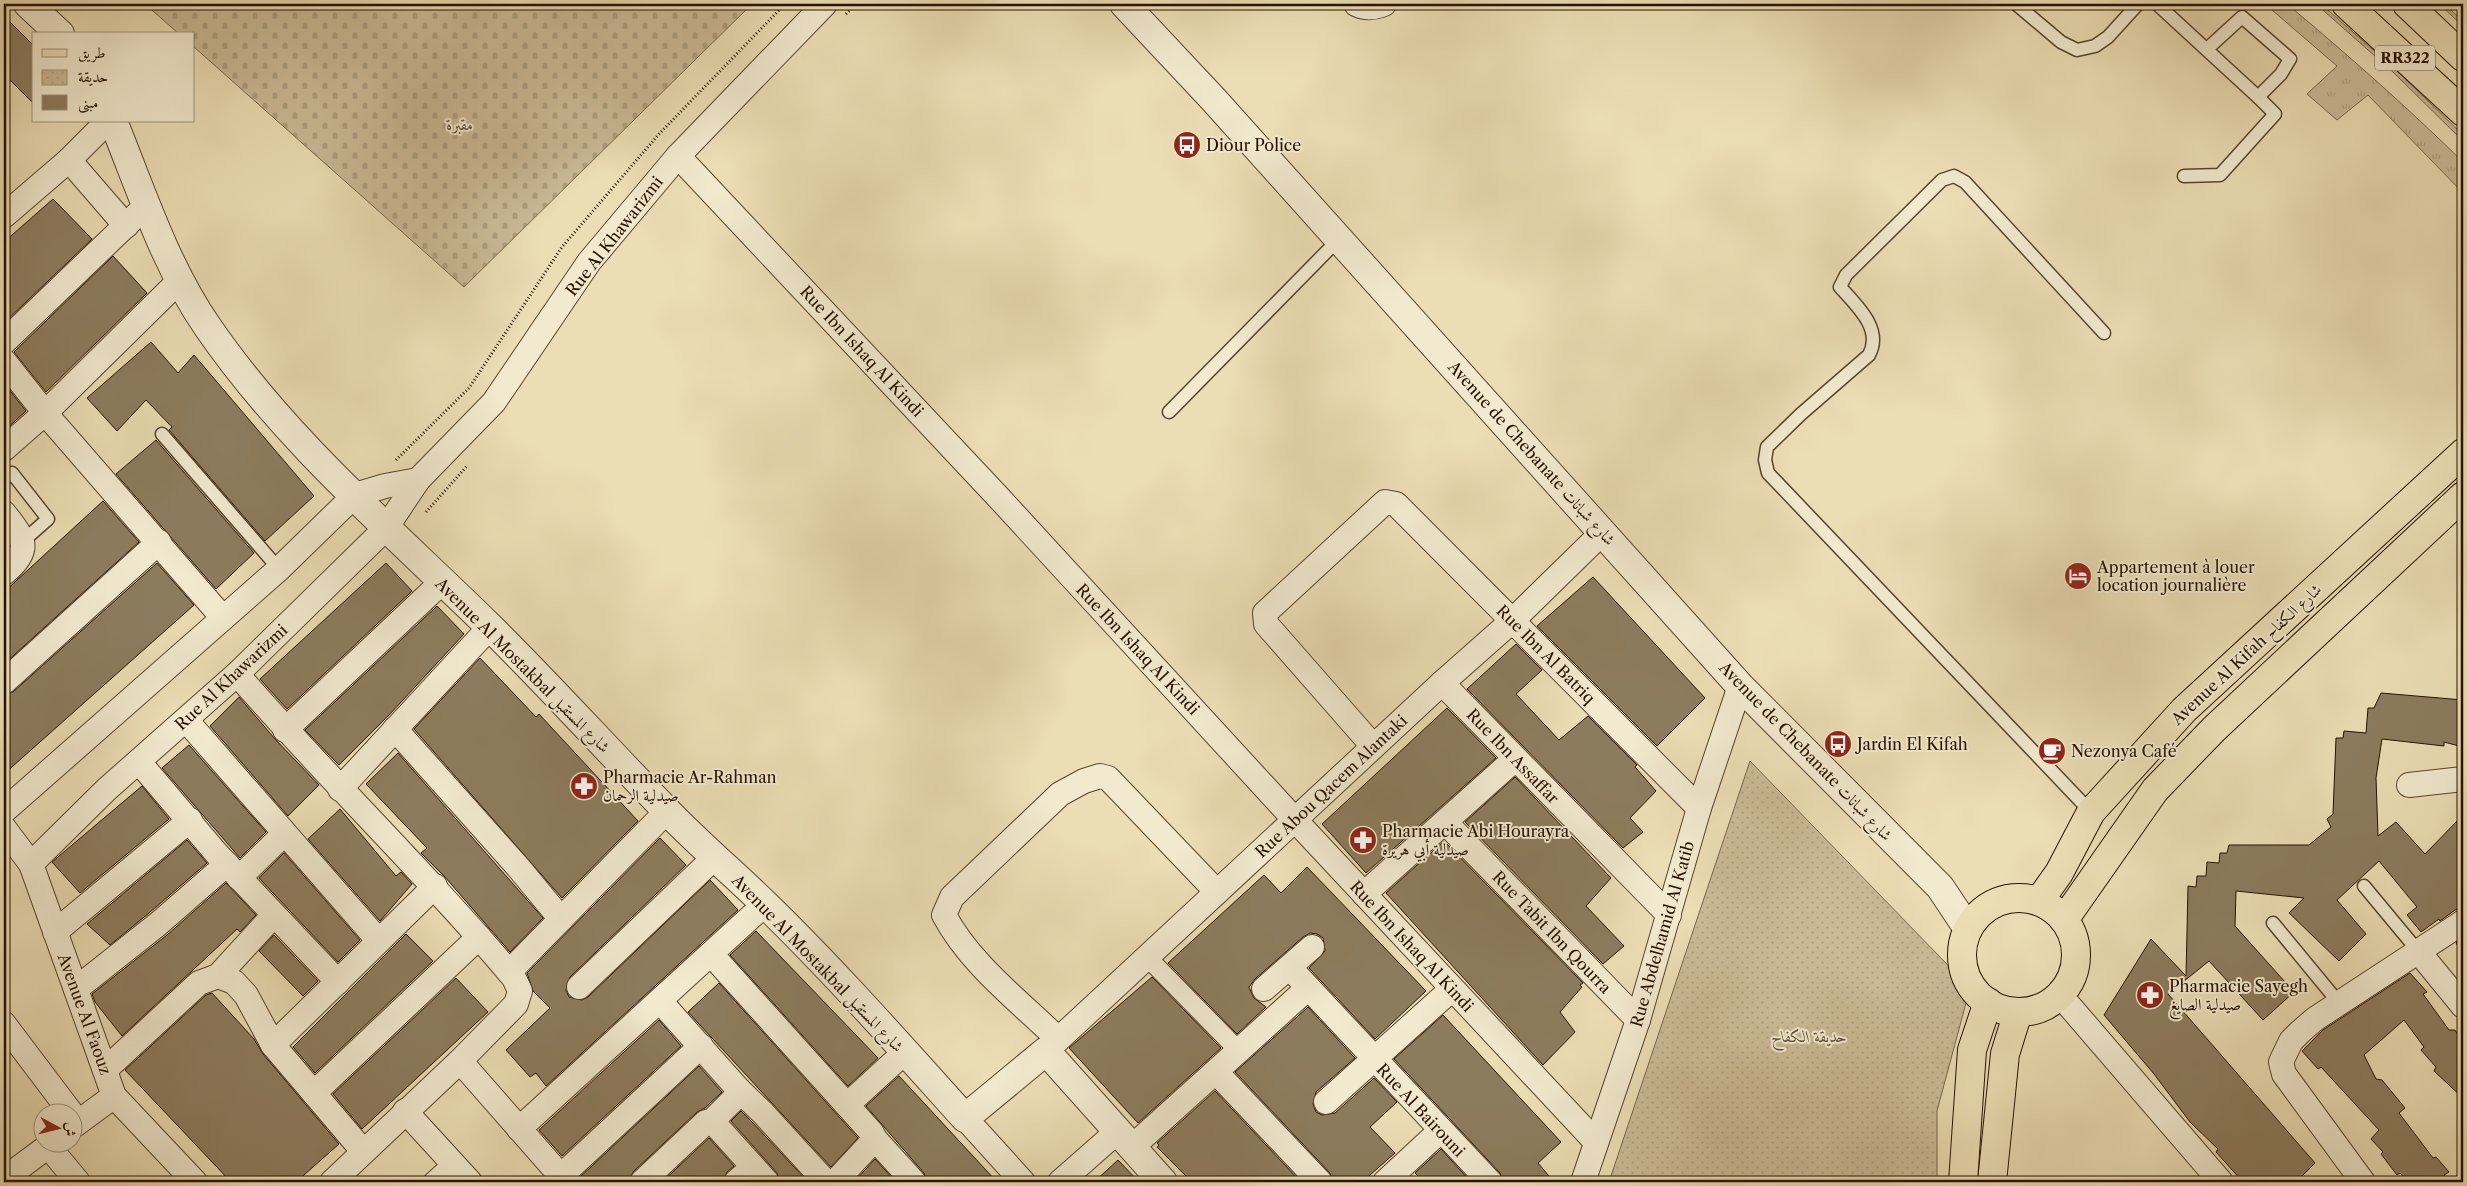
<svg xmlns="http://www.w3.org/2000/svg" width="2467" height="1186" viewBox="0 0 2467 1186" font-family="'Libre Caslon Text',Amiri,serif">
<defs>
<pattern id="grass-tufts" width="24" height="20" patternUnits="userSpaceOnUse" patternTransform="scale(1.25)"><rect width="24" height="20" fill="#caba96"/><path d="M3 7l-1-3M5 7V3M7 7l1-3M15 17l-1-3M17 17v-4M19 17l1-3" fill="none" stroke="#ad9f80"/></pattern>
<pattern id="cemetery-stones" width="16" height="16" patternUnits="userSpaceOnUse" patternTransform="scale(1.25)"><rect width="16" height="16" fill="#caba96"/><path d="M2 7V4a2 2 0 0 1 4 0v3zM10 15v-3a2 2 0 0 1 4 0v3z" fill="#ad9f80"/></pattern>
<pattern id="park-dots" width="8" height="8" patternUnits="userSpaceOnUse" patternTransform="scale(1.25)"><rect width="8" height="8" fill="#caba96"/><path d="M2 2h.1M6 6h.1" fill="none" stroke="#ad9f80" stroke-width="1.8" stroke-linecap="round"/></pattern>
</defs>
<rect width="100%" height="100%" fill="#ebddb4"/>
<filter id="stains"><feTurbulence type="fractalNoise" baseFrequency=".004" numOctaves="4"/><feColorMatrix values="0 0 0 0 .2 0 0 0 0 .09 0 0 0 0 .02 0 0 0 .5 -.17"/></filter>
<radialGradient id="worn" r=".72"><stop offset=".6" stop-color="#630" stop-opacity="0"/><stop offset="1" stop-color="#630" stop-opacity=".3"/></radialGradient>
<g fill="url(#grass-tufts)" stroke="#78664c">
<path d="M 2265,4 L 2287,4 C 2348,55 2407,107 2463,162 L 2463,193 L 2368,95 L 2337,120 L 2307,94 L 2337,66 Z"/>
<path d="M 2316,4 L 2321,4 L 2396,70 L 2463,135 L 2463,141 L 2393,72 Z"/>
<path d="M 2439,4 L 2444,4 L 2463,21 L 2463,26 Z"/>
</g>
<path fill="url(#cemetery-stones)" stroke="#78664c" d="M 145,4 L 752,4 L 464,287 L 194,47 L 194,34 L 179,34 Z"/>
<path fill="url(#park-dots)" stroke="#78664c" d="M 1750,761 L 1970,988 L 1937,1111 L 1937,1182 L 1609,1182 Z"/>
<g fill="#8c7c5e" stroke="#261201">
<path d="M 4,16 L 34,46 L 34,104 L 4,74 Z"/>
<path d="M 53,199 L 92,239 L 4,323 L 4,242 Z"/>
<path d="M 113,256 L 147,293 L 46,392 L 14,352 Z"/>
<path d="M 151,342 L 178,373 L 194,355 L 314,496 L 265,541 L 169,430 L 172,427 L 146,400 L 117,431 L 87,398 Z"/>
<path d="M 4,383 L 26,411 L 4,431 Z"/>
<path d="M 156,440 L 254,553 L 216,589 L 116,474 Z"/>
<path d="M 103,501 L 139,542 L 4,664 L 4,592 Z"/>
<path d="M 157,563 L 194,605 L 4,774 L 4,695 L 13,692 Z"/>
<path d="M 386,563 L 412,591 L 287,709 L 260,679 Z"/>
<path d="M 1593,577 L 1705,698 L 1657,746 L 1537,626 Z"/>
<path d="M 437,606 L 464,634 L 390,714 L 339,765 L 305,730 Z"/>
<path d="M 1516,644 L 1542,670 L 1516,694 L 1559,740 L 1588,716 L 1637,765 L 1635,767 L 1656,791 L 1630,818 L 1643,832 L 1623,848 L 1467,689 Z"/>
<path d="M 480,658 L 536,717 L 539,714 L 638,821 L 562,898 L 414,729 Z"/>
<path d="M 2381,693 L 2463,700 L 2463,747 L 2444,742 L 2444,746 L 2382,739 L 2376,778 L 2378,836 L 2396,822 L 2425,854 L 2463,815 L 2463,908 L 2455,910 L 2440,921 L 2439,919 L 2421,932 L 2407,915 L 2417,907 L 2379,861 L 2337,900 L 2366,934 L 2339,961 L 2289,913 L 2304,898 L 2236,891 L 2235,926 L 2294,992 L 2263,1020 L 2209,961 L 2168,994 L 2315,1163 L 2296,1182 L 2243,1182 L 2216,1152 L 2218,1149 L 2190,1122 L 2154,1074 L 2104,1015 L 2151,939 L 2186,976 L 2188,886 L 2196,887 L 2197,876 L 2206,876 L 2207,862 L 2219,863 L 2220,853 L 2227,853 L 2229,845 L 2309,845 L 2331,827 L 2327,819 L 2333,814 L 2336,738 L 2343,738 L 2344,731 L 2366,733 L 2368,708 L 2374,708 Z"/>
<path d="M 239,697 L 275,739 L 319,785 L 288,816 L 210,726 Z"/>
<path d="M 1447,708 L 1496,758 L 1366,873 L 1322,824 Z"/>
<path d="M 189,745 L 266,832 L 240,858 L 162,768 Z"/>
<path d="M 398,753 L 543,918 L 510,952 L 445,877 L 421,853 L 427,848 L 366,784 Z"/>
<path d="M 1515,777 L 1611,878 L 1586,906 L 1624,946 L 1603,964 L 1465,822 Z"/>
<path d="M 142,786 L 169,819 L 80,893 L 52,862 Z"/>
<path d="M 340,809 L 396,876 L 401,872 L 412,884 L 380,921 L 308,839 Z"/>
<path d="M 660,838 L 686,865 L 570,977 L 566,990 L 569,997 L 582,1000 L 588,997 L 710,880 L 738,910 L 546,1086 L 536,1073 L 530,1077 L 506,1050 L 550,1008 L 533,991 L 527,973 Z"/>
<path d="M 187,840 L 207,863 L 149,913 L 110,945 L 87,924 Z"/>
<path d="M 1444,841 L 1583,983 L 1580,985 L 1582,987 L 1560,1012 L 1575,1032 L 1543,1065 L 1386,893 Z"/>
<path d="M 284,853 L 360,940 L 338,962 L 259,878 Z"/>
<path d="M 1307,867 L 1426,991 L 1375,1039 L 1309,968 L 1325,951 L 1323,938 L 1317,934 L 1310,933 L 1303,937 L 1255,979 L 1249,987 L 1251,992 L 1254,998 L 1266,1007 L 1237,1034 L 1168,963 L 1264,875 L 1281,893 Z"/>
<path d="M 226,883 L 256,915 L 240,932 L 237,929 L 122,1036 L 95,1002 L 92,994 L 167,935 Z"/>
<path d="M 756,931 L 878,1058 L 848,1086 L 730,955 Z"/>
<path d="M 406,934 L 433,961 L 315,1073 L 293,1047 Z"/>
<path d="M 274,935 L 318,981 L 303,996 L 259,951 Z"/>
<path d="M 2463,938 L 2463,953 L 2456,943 Z"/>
<path d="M 2410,973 L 2427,992 L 2423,994 L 2449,1030 L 2455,1030 L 2463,1044 L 2463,1098 L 2434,1071 L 2436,1067 L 2421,1050 L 2424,1047 L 2404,1020 L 2364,1055 L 2376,1079 L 2382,1080 L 2405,1108 L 2399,1113 L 2433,1158 L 2436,1157 L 2449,1172 L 2444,1175 L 2450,1182 L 2408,1182 L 2400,1173 L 2397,1175 L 2381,1154 L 2383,1152 L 2371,1139 L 2379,1130 L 2321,1067 L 2318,1069 L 2302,1051 L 2323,1030 Z"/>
<path d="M 1152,977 L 1221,1048 L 1138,1123 L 1069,1048 Z"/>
<path d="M 456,978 L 488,1012 L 362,1129 L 333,1094 Z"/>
<path d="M 719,983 L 858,1138 L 831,1167 L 688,1012 Z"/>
<path d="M 212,993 L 254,1039 L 263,1054 L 339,1144 L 296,1182 L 231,1182 L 125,1070 L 206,995 Z"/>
<path d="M 1308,1007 L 1355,1058 L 1316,1092 L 1313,1104 L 1316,1112 L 1322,1115 L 1335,1113 L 1374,1078 L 1397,1102 L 1370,1127 L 1395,1153 L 1362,1182 L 1333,1182 L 1330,1173 L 1235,1072 Z"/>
<path d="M 1443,1015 L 1561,1142 L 1538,1163 L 1554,1182 L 1503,1182 L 1500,1173 L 1394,1059 Z"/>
<path d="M 659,1020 L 681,1046 L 562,1156 L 539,1130 Z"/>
<path d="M 699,1066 L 722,1092 L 705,1108 L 697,1112 L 633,1172 L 629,1182 L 579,1182 L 579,1178 Z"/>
<path d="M 899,1076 L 997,1182 L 927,1182 L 924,1173 L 866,1106 Z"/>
<path d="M 1215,1091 L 1301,1182 L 1192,1182 L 1157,1147 L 1159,1145 L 1157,1143 Z"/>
<path d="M 741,1111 L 753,1123 L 808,1182 L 780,1182 L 777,1173 L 731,1121 Z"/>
<path d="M 709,1138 L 734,1166 L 727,1172 L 723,1182 L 662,1182 Z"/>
<path d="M 1441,1149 L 1471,1182 L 1424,1182 L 1415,1173 Z"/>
<path d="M 875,1159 L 896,1182 L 854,1182 Z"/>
<path d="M 1118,1160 L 1139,1182 L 1094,1182 Z"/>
</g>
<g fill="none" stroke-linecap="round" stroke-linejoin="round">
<g stroke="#57452e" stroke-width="15">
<g id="service">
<path d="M 2016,4 L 2061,42 L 2077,50 L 2095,46 L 2108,37 L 2138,4"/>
<path d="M 2157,4 L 2258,97 L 2281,74 L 2290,59 L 2242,17 L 2207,49"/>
<path d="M 2184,176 L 2220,175 L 2275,114 L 2258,97"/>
<path d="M 1169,412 L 1339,239"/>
<path d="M 162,434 L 279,569"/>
<path d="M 4,479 L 12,473 L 48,519 L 23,541"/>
<path d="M 2091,812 L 1768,473 L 1765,460 L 1767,447 L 1801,414 L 1869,355 C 1883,329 1857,306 1840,287 L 1846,275 L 1942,180 L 1954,176 L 1965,182 L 2104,333"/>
<path d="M 2364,886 L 2418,951"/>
<path d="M 2273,923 L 2339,1003"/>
</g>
</g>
<g stroke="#57452e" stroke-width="20">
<g id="pedestrian">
<path d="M 1147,957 L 1239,1051"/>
<path d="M 432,1182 L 453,1163"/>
</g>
</g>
<g stroke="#57452e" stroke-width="26">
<g id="minor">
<path d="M 1356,4 C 1366,9 1374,8 1384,4"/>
<path d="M 678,156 L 1000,499 L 1295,820 L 1596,1142"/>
<path d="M 69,160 L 126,226"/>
<path d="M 4,216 L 69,160 L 108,121"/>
<path d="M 4,342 L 147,205"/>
<path d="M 4,361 L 45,413 L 223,618"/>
<path d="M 4,449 L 45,413 L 180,280"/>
<path d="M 4,513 C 24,538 33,550 4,573"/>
<path d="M 237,674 C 327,778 426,873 514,978 L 520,991 L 516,1004 L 460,1061 L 332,1182"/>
<path d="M 4,682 L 159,542"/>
<path d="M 1442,683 L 1669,915"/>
<path d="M 186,720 L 379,941"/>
<path d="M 395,729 L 518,867 L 561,919"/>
<path d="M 285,730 L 442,582"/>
<path d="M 1373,746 L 1266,624 L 1265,613 L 1385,502 L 1396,504 L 1699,808"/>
<path d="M 139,762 L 217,854 L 338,982"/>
<path d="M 2409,785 L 2463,779"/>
<path d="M 340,789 L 490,627"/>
<path d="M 4,811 L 279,569 L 355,495 L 385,486 L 418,480"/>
<path d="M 1445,822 L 1638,1020"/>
<path d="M 4,828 L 31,864 L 114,1096 L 195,1182"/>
<path d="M 31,864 L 107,789 L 237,674 L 386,528 L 418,480 L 494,402 L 589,262 L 678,156 L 825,4"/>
<path d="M 239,878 L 284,834"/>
<path d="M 1364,894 L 1515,759"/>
<path d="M 55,932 L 190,820"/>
<path d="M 2418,951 L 2463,1006"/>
<path d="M 711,954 L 872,1133 L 875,1139 L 835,1182"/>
<path d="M 1290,968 L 1490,1182"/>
<path d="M 509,972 L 667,811"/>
<path d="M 218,976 L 274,915"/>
<path d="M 579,987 L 714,858"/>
<path d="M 76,989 L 158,924 L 227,864"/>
<path d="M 1264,989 L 1312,947"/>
<path d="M 2060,995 L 2221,1182"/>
<path d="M 4,1024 L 72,1114"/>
<path d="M 1058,1039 C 1019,1001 970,964 944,915 L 952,897 L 1060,794 L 1084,781 L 1100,776 L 1108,778 L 1217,892"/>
<path d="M 273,1045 L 435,886"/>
<path d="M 1046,1051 L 1442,683 L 1512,621 L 1603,532"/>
<path d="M 460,1061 L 566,1182"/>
<path d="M 105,1070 L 199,983 L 218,976 L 234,982 L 246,995 L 273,1045 L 363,1151"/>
<path d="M 1216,1072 L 1320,1182"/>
<path d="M 739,1090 L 763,1113 L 826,1182"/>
<path d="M 314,1093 L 479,937"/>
<path d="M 1326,1102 L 1452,989"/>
<path d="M 847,1105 L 905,1052"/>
<path d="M 405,1111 L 470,1182"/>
<path d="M 965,1118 L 1023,1182"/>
<path d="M 712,1121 L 767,1182"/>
<path d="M 72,1127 L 114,1096"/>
<path d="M 519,1129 L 765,904"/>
<path d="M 875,1139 L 914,1182"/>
<path d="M 48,1146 L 78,1182"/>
<path d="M 1132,1147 L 1308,988"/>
<path d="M 561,1176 L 701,1046"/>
<path d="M 4,1179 L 51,1144"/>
<path d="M 642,1182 L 706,1122 L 712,1121 L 734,1099 L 739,1090 L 660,1001"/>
<path d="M 736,1182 L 753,1167"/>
<path d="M 1060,1182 L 1118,1131"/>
<path d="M 1385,1182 L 1440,1131"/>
<path d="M 1583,1182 L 1638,1020 L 1699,808 L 1740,686"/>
<path d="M 2363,1182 L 2284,1074 L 2281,1062 L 2291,1041 L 2300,1032 L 2315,1019 L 2463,922"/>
</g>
</g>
<g stroke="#57452e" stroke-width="30">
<g id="tertiary">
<path d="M 28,4 L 60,34"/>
<path d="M 1124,4 L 1214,100 L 1740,686 L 1940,887 L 1968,929"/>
<path d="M 113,121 C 141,190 165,265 207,326 C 285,440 391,530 489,626 C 551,687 608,751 669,813 C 700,845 733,873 765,904 C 835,972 900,1046 965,1118 L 1046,1051 L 1163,1182"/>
</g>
</g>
<g stroke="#261201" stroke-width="30">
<g id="primary">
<path d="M 2346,4 L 2463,112"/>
<path d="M 2407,4 L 2463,57"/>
<circle cx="2019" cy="955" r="57"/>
<path d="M 2039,901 L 2059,873 L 2091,812 L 2184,710 L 2463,453"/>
<path d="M 2064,920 L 2155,790 L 2214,729 L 2463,496"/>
<path d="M 1963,1182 L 1972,1050 L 1988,1002"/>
<path d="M 1992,1182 L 2005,1054 L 2018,1012"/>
</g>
</g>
<g stroke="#261201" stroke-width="3" stroke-dasharray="1 2.5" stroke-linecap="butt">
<path d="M 846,14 L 856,4"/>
<path d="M 396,460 L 469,388 L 562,247 L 659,134 L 785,4"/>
<path d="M 426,512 L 467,466"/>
</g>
<use href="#service" stroke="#f2e9ce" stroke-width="12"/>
<use href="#pedestrian" stroke="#f2e9ce" stroke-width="18"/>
<use href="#minor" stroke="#f2e9ce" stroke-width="24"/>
<use href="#tertiary" stroke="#f2e9ce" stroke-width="28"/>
<use href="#primary" stroke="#ebddb4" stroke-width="28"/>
</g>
<defs>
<g id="bus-disc" transform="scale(1.4375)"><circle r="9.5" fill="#8f2418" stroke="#f2e9ce"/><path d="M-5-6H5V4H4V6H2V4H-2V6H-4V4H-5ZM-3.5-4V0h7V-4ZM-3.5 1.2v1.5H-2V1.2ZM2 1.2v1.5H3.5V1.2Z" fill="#fff"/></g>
<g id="hotel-disc" transform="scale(1.4375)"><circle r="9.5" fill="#8f2418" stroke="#f2e9ce"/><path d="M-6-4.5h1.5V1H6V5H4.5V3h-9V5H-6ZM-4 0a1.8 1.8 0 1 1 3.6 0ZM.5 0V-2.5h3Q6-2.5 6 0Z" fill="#fff"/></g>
<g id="cafe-disc" transform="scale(1.4375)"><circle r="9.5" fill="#8f2418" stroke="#f2e9ce"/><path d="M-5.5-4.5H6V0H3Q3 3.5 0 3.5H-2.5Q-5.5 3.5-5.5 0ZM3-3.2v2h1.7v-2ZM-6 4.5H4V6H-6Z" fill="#fff"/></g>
<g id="pharmacy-disc" transform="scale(1.4375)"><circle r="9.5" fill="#8f2418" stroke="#f2e9ce"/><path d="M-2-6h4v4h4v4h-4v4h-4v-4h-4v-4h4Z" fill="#fff"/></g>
</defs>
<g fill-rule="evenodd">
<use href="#bus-disc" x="1187" y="145"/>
<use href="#hotel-disc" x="2078" y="576"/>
<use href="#bus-disc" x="1838" y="744"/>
<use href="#cafe-disc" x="2052" y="751"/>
<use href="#pharmacy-disc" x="584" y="786"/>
<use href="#pharmacy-disc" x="1363" y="840"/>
<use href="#pharmacy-disc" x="2150" y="995"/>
</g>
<g text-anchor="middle" stroke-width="4" stroke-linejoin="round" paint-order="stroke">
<rect fill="#f2e9ce" stroke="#63523e" stroke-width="1" x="2375" y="45.5" width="60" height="25" rx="4"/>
<g font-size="15" font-weight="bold" fill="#261201">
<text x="2405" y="63">RR322</text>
</g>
<g font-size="16" font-style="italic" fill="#5f4d35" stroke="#f2e9ce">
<text x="460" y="130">مقبرة</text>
<text x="1809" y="1042">حديقة الكفاح</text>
</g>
<g font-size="16" fill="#261201" stroke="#f2e9ce" text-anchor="start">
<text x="1206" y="151">Diour Police</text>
<text x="2097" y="573">Appartement à louer<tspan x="2097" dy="18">location journalière</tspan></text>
<text x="1857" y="750">Jardin El Kifah</text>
<text x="2071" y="757">Nezonya Café</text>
<text x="603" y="783">Pharmacie Ar-Rahman<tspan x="603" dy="18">صيدلية الرحمان</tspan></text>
<text x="1382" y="837">Pharmacie Abi Hourayra<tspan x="1382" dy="18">صيدلية أبي هريرة</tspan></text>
<text x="2169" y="992">Pharmacie Sayegh<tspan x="2169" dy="18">صيدلية الصايغ</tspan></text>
</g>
<g font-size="16" fill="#261201" stroke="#f2e9ce">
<text transform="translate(614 236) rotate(-52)" y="6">Rue Al Khawarizmi</text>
<text transform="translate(862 351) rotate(47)" y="6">Rue Ibn Ishaq Al Kindi</text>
<text transform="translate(1532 453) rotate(48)" y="6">Avenue de Chebanate شارع شبانات</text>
<text transform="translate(1138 649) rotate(47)" y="6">Rue Ibn Ishaq Al Kindi</text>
<text transform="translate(1546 654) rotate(45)" y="6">Rue Ibn Al Batriq</text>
<text transform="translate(2246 654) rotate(-43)" y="6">Avenue Al Kifah شارع الكفاح</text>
<text transform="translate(523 665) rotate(45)" y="6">Avenue Al Mostakbal شارع المستقبل</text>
<text transform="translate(231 677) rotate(-43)" y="6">Rue Al Khawarizmi</text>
<text transform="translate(1806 751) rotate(46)" y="6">Avenue de Chebanate شارع شبانات</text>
<text transform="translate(1513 756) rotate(46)" y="6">Rue Ibn Assaffar</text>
<text transform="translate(1331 786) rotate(-43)" y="6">Rue Abou Qacem Alantaki</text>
<text transform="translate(1552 932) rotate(46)" y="6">Rue Tabit Ibn Qourra</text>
<text transform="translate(1662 934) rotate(-74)" y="6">Rue Abdelhamid Al Katib</text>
<text transform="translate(1412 946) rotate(47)" y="6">Rue Ibn Ishaq Al Kindi</text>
<text transform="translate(818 963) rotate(46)" y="6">Avenue Al Mostakbal شارع المستقبل</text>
<text transform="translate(85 1014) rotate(70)" y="6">Avenue Al Faouz</text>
<text transform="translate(1421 1110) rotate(47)" y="6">Rue Al Bairouni</text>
</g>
</g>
<rect width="2467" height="1186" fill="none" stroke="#ebddb4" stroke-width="20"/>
<rect x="5" y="5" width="2457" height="1176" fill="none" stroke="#261201" stroke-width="2.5"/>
<rect x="10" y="10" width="2447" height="1166" fill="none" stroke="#261201"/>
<rect x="32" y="32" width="162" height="90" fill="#f2e9ce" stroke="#a0937c"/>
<rect x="42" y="49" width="25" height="8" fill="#ebddb4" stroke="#a0937c"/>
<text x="78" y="58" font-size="15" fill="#261201">طريق</text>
<rect x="42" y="70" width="25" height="15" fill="url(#park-dots)" stroke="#a0937c"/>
<text x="78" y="82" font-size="15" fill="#261201">حديقة</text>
<rect x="42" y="95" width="25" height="15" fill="#8c7c5e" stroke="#a0937c"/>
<text x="78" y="108" font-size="15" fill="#261201">مبنى</text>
<g transform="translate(58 1128) rotate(97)"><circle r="24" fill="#f2e9ce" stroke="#a0937c"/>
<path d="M0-4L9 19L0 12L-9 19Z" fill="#8f2418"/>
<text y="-8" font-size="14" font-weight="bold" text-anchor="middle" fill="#261201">ش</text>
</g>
<rect width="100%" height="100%" filter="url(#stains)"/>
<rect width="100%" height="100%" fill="url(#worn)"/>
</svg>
